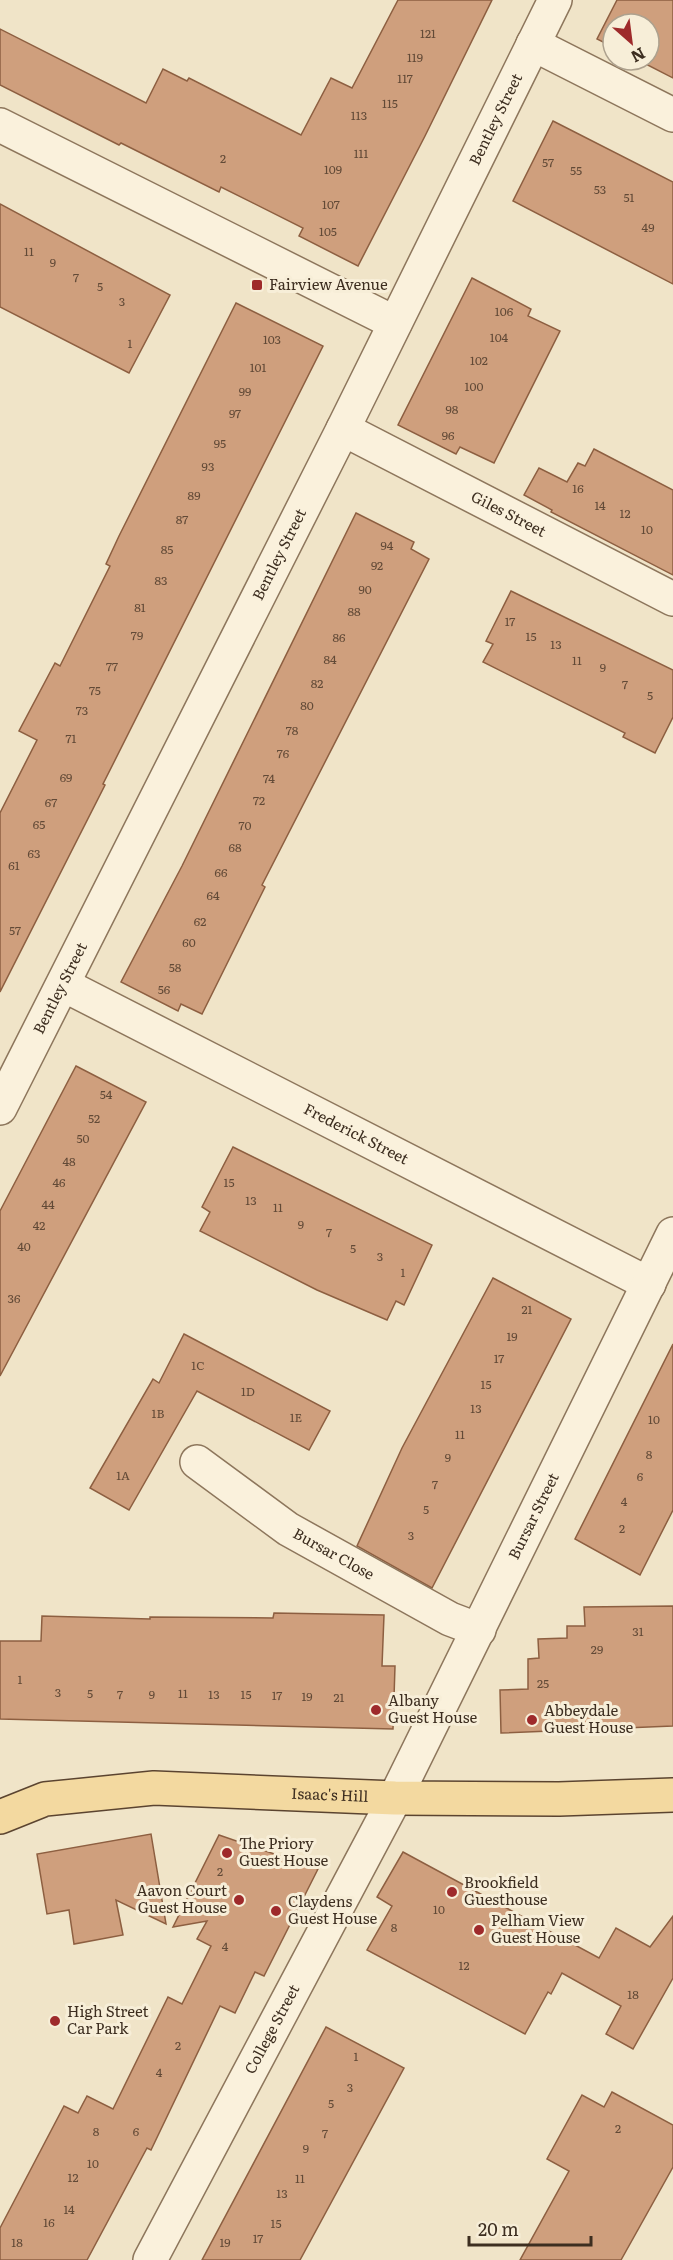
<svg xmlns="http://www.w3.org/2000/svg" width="673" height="2260" viewBox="0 0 673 2260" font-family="Literata,serif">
<rect width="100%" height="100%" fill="#f0e4c8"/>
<g fill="#cf9f7d" stroke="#8d5f41" stroke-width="1.5">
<path d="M 398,0 L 492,0 L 425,136 L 358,266 L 299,236 L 303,228 L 221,187 L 219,192 L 121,143 L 119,145 L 0,85 L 0,29 L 146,103 L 163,69 L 187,81 L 189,78 L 301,135 L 331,78 L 352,88 Z"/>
<path d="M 617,0 L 673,0 L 673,78 L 638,60 L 649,60 L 649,24 L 613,24 L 613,47 L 597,39 Z"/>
<path d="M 553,121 L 673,182 L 673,284 L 513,201 Z"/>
<path d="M 0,204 L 170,295 L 129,373 L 0,307 Z"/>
<path d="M 472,278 L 531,309 L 528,316 L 560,331 L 494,463 L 460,447 L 456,454 L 398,425 Z"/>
<path d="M 236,303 L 323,346 L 103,784 L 105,785 L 0,992 L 0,813 L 37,740 L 19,731 L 55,663 L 60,666 L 110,566 L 106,564 L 119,536 Z"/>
<path d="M 594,449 L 673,490 L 673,575 L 551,512 L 552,510 L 524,495 L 539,468 L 567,482 L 578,463 L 585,466 Z"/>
<path d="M 356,513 L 414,542 L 411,549 L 429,559 L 262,885 L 265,887 L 202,1014 L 181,1004 L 178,1011 L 121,982 L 182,866 Z"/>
<path d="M 511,591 L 673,670 L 673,717 L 655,753 L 623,737 L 625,733 L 483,662 L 493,644 L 486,641 Z"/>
<path d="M 76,1066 L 146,1102 L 0,1376 L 0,1211 Z"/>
<path d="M 233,1147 L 432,1245 L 404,1305 L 396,1301 L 387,1320 L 317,1290 L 200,1231 L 210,1212 L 202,1207 Z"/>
<path d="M 493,1278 L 571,1319 L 432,1588 L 357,1546 L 402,1448 Z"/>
<path d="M 184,1334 L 330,1411 L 309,1450 L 197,1391 L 129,1510 L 90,1488 L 153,1379 L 159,1383 Z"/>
<path d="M 673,1344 L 673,1510 L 640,1575 L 575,1539 Z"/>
<path d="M 673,1606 L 673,1726 L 501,1733 L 500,1690 L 528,1689 L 528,1659 L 539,1658 L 538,1639 L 567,1638 L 567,1626 L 585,1626 L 584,1607 Z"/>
<path d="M 274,1613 L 384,1615 L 382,1666 L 395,1666 L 393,1729 L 0,1719 L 0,1641 L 41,1641 L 42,1616 L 150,1619 L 150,1617 L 273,1618 Z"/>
<path d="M 151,1834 L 166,1924 L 116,1900 L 123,1935 L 74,1944 L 69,1910 L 47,1914 L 37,1854 Z"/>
<path d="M 219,1835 L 318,1869 L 264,1976 L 255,1972 L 235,2013 L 220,2006 L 151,2150 L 147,2148 L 87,2260 L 0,2260 L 0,2228 L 64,2106 L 78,2113 L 87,2096 L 113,2109 L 168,1997 L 182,2004 L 211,1946 L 197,1939 L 207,1921 L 173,1927 Z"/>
<path d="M 403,1852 L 599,1958 L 616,1928 L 650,1947 L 673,1916 L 673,1978 L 633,2049 L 606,2034 L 621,2006 L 562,1973 L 551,1994 L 548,1992 L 525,2034 L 367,1950 L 392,1906 L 377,1897 Z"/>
<path d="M 326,2027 L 404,2068 L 300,2260 L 202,2260 Z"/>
<path d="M 612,2092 L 673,2125 L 673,2167 L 621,2260 L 520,2260 L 569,2171 L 547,2159 L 582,2095 L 604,2107 Z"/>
</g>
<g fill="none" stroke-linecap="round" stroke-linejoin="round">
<g stroke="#8d765c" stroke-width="36">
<g id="street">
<path d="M 533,44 L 673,115"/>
<path d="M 0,125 L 395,323"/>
<path id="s1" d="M 343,429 L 673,599"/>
<path id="s2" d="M 64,985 L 649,1284"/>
<path id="s3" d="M 0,1108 L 343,429 L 555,0"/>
<path id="s4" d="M 197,1462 L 288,1529 L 450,1619 L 479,1630"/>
<path id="s5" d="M 150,2260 L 395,1798 L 673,1234"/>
</g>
</g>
<g stroke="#5b4430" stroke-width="36">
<g id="primary">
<path id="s6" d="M 0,1817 L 45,1799 L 154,1788 L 395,1798 L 559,1799 L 673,1795"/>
</g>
</g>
<use href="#street" stroke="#faf1dc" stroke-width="33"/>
<use href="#primary" stroke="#f3d9a0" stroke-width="33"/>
</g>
<g fill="#9e2a2b" stroke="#f7eed8" stroke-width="2">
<rect x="251" y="279" width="12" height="12" rx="3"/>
<circle cx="376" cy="1710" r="6"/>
<circle cx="532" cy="1720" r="6"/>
<circle cx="227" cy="1853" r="6"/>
<circle cx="452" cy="1892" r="6"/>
<circle cx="239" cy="1900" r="6"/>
<circle cx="276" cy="1911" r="6"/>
<circle cx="479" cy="1930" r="6"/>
<circle cx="55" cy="2021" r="6"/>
</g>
<g text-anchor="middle" stroke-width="6" stroke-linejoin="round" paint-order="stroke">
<g font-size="12" fill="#624a37">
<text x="428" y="38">121</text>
<text x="415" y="62">119</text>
<text x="405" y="83">117</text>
<text x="390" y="108">115</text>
<text x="359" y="120">113</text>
<text x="361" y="158">111</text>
<text x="223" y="163">2</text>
<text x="548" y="167">57</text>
<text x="333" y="174">109</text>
<text x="576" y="175">55</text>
<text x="600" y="194">53</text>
<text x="629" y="202">51</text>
<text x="331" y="209">107</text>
<text x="648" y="232">49</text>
<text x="328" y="236">105</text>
<text x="29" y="256">11</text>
<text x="53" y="267">9</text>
<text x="76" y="282">7</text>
<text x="100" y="291">5</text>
<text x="122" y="306">3</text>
<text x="504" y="316">106</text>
<text x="499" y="342">104</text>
<text x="272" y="344">103</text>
<text x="130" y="348">1</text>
<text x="479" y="365">102</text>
<text x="258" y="372">101</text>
<text x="474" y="391">100</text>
<text x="245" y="396">99</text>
<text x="452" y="414">98</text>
<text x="235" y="418">97</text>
<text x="448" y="440">96</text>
<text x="220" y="448">95</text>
<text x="208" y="471">93</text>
<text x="578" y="493">16</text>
<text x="194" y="500">89</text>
<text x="600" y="510">14</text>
<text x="625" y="518">12</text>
<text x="182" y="524">87</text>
<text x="647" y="534">10</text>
<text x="387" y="550">94</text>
<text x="167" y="554">85</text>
<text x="377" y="570">92</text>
<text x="161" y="585">83</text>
<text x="365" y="594">90</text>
<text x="140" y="612">81</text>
<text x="354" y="616">88</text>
<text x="510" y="626">17</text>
<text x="137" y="640">79</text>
<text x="531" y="641">15</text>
<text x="339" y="642">86</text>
<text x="556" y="649">13</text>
<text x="330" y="664">84</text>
<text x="577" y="665">11</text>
<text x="112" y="671">77</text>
<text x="603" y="672">9</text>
<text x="317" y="688">82</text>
<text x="625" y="689">7</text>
<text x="95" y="695">75</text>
<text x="650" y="700">5</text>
<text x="307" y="710">80</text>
<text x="82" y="715">73</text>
<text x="292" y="735">78</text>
<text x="71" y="743">71</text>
<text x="283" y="758">76</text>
<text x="66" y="782">69</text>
<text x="269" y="783">74</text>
<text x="259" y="805">72</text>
<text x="51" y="807">67</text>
<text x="39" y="829">65</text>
<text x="245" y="830">70</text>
<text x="235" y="852">68</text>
<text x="34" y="858">63</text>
<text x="14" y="870">61</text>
<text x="221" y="877">66</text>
<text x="213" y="900">64</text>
<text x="200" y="926">62</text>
<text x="15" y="935">57</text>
<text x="189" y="947">60</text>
<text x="175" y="972">58</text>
<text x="164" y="994">56</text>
<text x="106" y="1099">54</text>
<text x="94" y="1123">52</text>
<text x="83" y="1143">50</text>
<text x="69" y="1166">48</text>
<text x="59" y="1187">46</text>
<text x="229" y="1187">15</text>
<text x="251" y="1205">13</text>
<text x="48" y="1209">44</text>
<text x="278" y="1212">11</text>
<text x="301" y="1229">9</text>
<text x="39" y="1230">42</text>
<text x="329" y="1237">7</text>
<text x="24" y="1251">40</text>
<text x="353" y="1253">5</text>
<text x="380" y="1261">3</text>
<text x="403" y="1277">1</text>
<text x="14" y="1303">36</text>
<text x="527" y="1314">21</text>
<text x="512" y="1341">19</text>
<text x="499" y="1363">17</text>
<text x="198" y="1370">1C</text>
<text x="486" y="1389">15</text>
<text x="248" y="1396">1D</text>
<text x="476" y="1413">13</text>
<text x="158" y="1418">1B</text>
<text x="296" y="1422">1E</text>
<text x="654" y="1424">10</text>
<text x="460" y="1439">11</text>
<text x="649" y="1459">8</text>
<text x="448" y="1462">9</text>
<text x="123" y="1480">1A</text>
<text x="640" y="1481">6</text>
<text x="435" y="1489">7</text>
<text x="624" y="1506">4</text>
<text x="426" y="1514">5</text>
<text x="622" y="1533">2</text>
<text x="411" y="1540">3</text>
<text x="638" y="1636">31</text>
<text x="597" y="1654">29</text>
<text x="20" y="1684">1</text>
<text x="543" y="1688">25</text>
<text x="58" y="1697">3</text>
<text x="90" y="1698">5</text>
<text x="183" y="1698">11</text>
<text x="120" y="1699">7</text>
<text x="152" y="1699">9</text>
<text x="214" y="1699">13</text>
<text x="246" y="1699">15</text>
<text x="277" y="1700">17</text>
<text x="307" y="1701">19</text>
<text x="339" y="1702">21</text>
<text x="220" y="1876">2</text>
<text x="439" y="1914">10</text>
<text x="394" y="1932">8</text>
<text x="225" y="1951">4</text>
<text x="464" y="1970">12</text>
<text x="633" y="1999">18</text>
<text x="178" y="2050">2</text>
<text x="356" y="2061">1</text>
<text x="159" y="2077">4</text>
<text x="350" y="2092">3</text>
<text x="331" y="2108">5</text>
<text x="618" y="2133">2</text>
<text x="96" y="2136">8</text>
<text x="136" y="2136">6</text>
<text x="325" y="2138">7</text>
<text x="306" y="2153">9</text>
<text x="93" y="2168">10</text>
<text x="73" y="2182">12</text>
<text x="300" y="2183">11</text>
<text x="282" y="2198">13</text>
<text x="69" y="2214">14</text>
<text x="49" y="2227">16</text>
<text x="276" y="2228">15</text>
<text x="258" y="2243">17</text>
<text x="17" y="2247">18</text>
<text x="225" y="2247">19</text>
</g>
<g font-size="15" fill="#3d2e20" stroke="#f7eed8">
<text dy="5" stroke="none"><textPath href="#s3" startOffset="1106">Bentley Street</textPath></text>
<text dy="5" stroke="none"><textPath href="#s1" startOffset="186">Giles Street</textPath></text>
<text dy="5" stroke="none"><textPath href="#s3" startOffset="620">Bentley Street</textPath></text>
<text dy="5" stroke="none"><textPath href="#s3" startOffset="134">Bentley Street</textPath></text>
<text dy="5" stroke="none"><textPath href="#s2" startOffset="328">Frederick Street</textPath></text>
<text dy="5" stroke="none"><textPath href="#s5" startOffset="837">Bursar Street</textPath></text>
<text dy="5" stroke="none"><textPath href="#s4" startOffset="165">Bursar Close</textPath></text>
<text dy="5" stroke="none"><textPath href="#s6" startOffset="334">Isaac's Hill</textPath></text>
<text dy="5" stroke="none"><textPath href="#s5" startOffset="261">College Street</textPath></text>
</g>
<g font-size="15" fill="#3d2e20" stroke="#f7eed8" text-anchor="start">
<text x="269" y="290">Fairview Avenue</text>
<text x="388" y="1706">Albany<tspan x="388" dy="17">Guest House</tspan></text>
<text x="544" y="1716">Abbeydale<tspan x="544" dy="17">Guest House</tspan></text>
<text x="239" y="1849">The Priory<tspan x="239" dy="17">Guest House</tspan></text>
<text x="464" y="1888">Brookfield<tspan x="464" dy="17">Guesthouse</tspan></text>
<text x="227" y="1896" text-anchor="end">Aavon Court<tspan x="227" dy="17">Guest House</tspan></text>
<text x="288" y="1907">Claydens<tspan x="288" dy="17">Guest House</tspan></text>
<text x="491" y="1926">Pelham View<tspan x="491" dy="17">Guest House</tspan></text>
<text x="67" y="2017">High Street<tspan x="67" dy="17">Car Park</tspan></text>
</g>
</g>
<g transform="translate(631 42) rotate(152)"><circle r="28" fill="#f7eed8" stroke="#ada18e" stroke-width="1.5"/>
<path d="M0-4.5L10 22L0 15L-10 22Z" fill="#9e2a2b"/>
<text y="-9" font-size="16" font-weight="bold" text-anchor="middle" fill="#3d2e20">N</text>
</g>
<path d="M469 2236v9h122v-9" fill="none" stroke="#3d2e20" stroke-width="3"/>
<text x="478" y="2236" font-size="18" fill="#3d2e20" stroke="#f7eed8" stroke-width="4.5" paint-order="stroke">20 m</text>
</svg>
